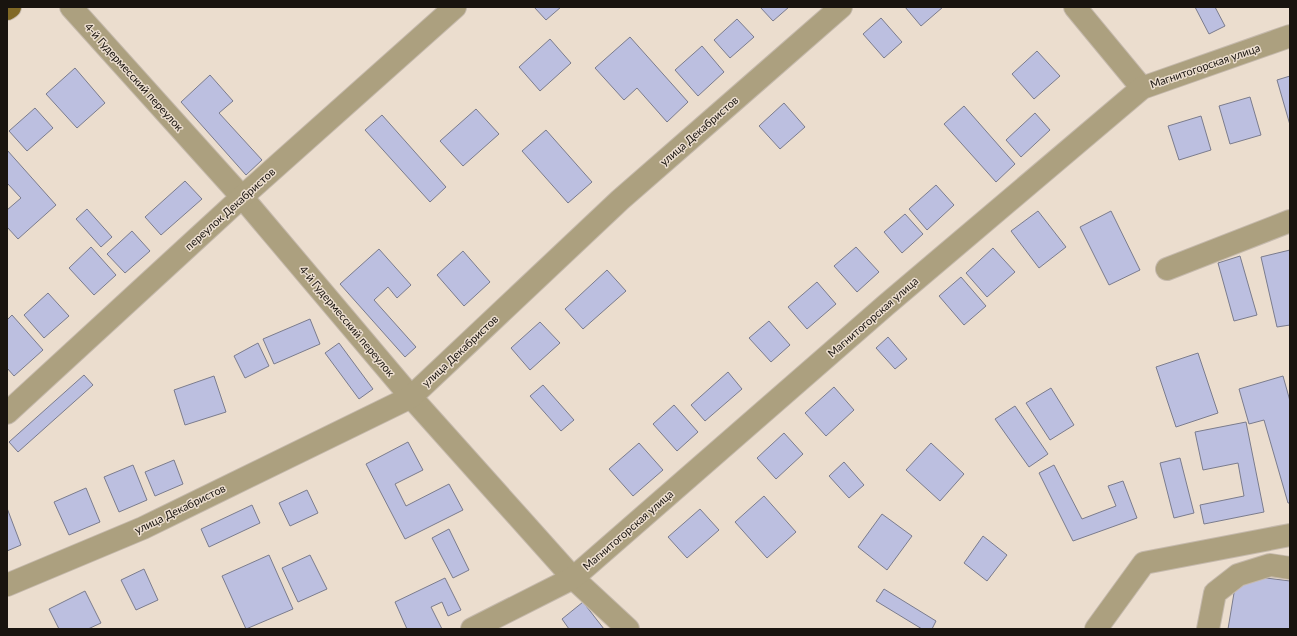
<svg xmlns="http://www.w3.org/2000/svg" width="1297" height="636" viewBox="0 0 1297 636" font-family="Lato,sans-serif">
<rect width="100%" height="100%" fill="#ebddce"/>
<g fill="#bcbfe0" stroke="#7b7c8d">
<path d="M 534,7 L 561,7 L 546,20 Z"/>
<path d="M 760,7 L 789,7 L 773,21 Z"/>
<path d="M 905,7 L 943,7 L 921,26 Z"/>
<path d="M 1195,7 L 1215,7 L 1225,26 L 1209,34 Z"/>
<path d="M 881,18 L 902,42 L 884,58 L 863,34 Z"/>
<path d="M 737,19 L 754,37 L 730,58 L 714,40 Z"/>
<path d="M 630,37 L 688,102 L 667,122 L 637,88 L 624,100 L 595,68 Z"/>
<path d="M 550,39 L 571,63 L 540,91 L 519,67 Z"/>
<path d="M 702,46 L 724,72 L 698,96 L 675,70 Z"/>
<path d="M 1037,51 L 1060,76 L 1034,99 L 1012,74 Z"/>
<path d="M 75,68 L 105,103 L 77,128 L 46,94 Z"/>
<path d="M 210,75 L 233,101 L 219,113 L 262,160 L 246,175 L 181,102 Z"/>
<path d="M 1290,76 L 1290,125 L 1277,80 Z"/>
<path d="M 1250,97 L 1261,135 L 1230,144 L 1219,106 Z"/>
<path d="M 784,103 L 805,127 L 780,149 L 759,126 Z"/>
<path d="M 964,106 L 1015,164 L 996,182 L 944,124 Z"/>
<path d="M 35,108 L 53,128 L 27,151 L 9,131 Z"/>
<path d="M 476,109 L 499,134 L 463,166 L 440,141 Z"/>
<path d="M 1035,113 L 1050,130 L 1021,157 L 1006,140 Z"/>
<path d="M 382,115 L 446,187 L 430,202 L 365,130 Z"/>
<path d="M 1201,116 L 1211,150 L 1179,160 L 1168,126 Z"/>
<path d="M 546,130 L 592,182 L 568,203 L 522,151 Z"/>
<path d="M 7,150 L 56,205 L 18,239 L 7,227 L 7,210 L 21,198 L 7,183 Z"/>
<path d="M 185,181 L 202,199 L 161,235 L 145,217 Z"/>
<path d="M 936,185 L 954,205 L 927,230 L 909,209 Z"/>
<path d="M 87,209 L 112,237 L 101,247 L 76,219 Z"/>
<path d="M 1038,211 L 1066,247 L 1039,268 L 1011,231 Z"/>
<path d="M 1111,211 L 1140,270 L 1109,285 L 1080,227 Z"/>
<path d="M 905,214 L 923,234 L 902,253 L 884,232 Z"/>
<path d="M 132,231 L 150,251 L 125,273 L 107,254 Z"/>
<path d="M 91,247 L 116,275 L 94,295 L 69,268 Z"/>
<path d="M 856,247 L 879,272 L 857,292 L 834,266 Z"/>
<path d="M 993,248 L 1015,272 L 987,297 L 966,273 Z"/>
<path d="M 379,249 L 411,285 L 397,298 L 388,287 L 374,300 L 416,347 L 405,357 L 340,284 Z"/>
<path d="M 1290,250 L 1290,325 L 1277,327 L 1261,257 Z"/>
<path d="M 463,251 L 490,282 L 464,306 L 437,275 Z"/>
<path d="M 1240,256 L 1257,315 L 1234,321 L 1218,263 Z"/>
<path d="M 607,270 L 626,291 L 583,329 L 565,309 Z"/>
<path d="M 961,277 L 986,306 L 964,325 L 939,296 Z"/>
<path d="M 817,282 L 836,304 L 807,329 L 788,307 Z"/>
<path d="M 48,293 L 69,316 L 44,338 L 24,315 Z"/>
<path d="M 12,315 L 43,350 L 14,376 L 7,368 L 7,320 Z"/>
<path d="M 310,319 L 320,344 L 274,364 L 263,339 Z"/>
<path d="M 769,321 L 790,345 L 771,362 L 749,338 Z"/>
<path d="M 540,322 L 560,343 L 530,370 L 511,348 Z"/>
<path d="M 888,337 L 907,359 L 895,369 L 876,348 Z"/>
<path d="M 258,343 L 269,366 L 245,378 L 234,356 Z"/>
<path d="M 339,343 L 373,389 L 359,399 L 325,353 Z"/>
<path d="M 1198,353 L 1218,413 L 1176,427 L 1156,367 Z"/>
<path d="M 728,372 L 742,389 L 705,421 L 691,405 Z"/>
<path d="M 84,375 L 93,385 L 18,452 L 9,442 Z"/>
<path d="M 214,376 L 226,412 L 185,425 L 174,390 Z"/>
<path d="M 1283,376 L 1290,401 L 1290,503 L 1288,503 L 1264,420 L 1249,424 L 1239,389 Z"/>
<path d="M 543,385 L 574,420 L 561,431 L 530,396 Z"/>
<path d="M 834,387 L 854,410 L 826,436 L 805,413 Z"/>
<path d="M 1051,388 L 1074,425 L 1050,440 L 1026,403 Z"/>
<path d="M 674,405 L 698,432 L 677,451 L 653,424 Z"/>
<path d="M 1015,406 L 1048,454 L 1029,467 L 995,419 Z"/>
<path d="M 1246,422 L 1264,512 L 1204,524 L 1200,505 L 1244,496 L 1238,463 L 1203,470 L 1195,432 Z"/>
<path d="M 784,433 L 803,454 L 776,479 L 757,458 Z"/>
<path d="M 408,442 L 423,470 L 395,484 L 406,506 L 449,484 L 463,510 L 405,539 L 366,464 Z"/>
<path d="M 639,443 L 663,470 L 633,496 L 609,469 Z"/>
<path d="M 931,443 L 964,474 L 940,501 L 906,470 Z"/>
<path d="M 1180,458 L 1194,513 L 1174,518 L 1160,463 Z"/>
<path d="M 174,460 L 183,484 L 155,496 L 145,472 Z"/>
<path d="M 844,462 L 864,485 L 849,498 L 829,476 Z"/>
<path d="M 133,465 L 147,500 L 119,512 L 104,477 Z"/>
<path d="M 1054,465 L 1082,519 L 1116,506 L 1108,486 L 1123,481 L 1137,518 L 1073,541 L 1039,473 Z"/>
<path d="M 86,488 L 100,522 L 69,535 L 54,502 Z"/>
<path d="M 307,490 L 318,513 L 290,526 L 279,503 Z"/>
<path d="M 764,496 L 796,532 L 767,558 L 735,522 Z"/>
<path d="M 252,505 L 260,523 L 209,547 L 201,529 Z"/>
<path d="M 7,508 L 21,545 L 7,551 Z"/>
<path d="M 700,509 L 719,530 L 687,558 L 668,537 Z"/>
<path d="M 882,514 L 912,536 L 887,570 L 858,547 Z"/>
<path d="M 449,529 L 469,570 L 453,578 L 432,538 Z"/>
<path d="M 983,536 L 1007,555 L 987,581 L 964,563 Z"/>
<path d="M 269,555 L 293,609 L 246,629 L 222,576 Z"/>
<path d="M 310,555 L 327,589 L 298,602 L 282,568 Z"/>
<path d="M 144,569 L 158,600 L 136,610 L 121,580 Z"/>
<path d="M 1250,576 L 1290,581 L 1290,629 L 1228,629 L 1235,587 Z"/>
<path d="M 445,578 L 461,610 L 448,616 L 442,602 L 431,607 L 442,629 L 407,629 L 395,602 Z"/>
<path d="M 884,589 L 936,621 L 932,629 L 922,629 L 876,601 Z"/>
<path d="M 85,591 L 101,623 L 88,629 L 59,629 L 49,609 Z"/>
<path d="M 583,602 L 604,629 L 569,629 L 562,619 Z"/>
</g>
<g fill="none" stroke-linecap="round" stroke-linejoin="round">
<g stroke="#c5b9ac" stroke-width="24">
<g id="minor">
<path d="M 71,7 L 242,197 L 411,397 L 573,578 L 628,629"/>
<path d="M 1075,7 L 1142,88"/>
<path d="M 1167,269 L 1290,221"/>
<path d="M 7,413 L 242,197 L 455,7"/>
<path d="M 7,585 L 143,528 L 411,397 L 620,200 L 841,7"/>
<path d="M 472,629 L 573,578 L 886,305 L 1142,88 L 1290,36"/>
<path d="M 1096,629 L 1144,563 L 1290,535"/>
<path d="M 1208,629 L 1215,593 L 1238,575 L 1270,565 L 1290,568"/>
</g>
</g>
<g stroke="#c5b9ac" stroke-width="24">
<path id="major" d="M 7,9 L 10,7"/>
</g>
<use href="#minor" stroke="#aca07f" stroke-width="22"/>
<use href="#major" stroke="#816926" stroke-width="22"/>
</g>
<g text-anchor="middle" stroke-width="3" stroke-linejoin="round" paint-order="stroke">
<g font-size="11" fill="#19140f" stroke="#ebddce">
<text transform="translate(1205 66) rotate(-19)" y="4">Магнитогорская улица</text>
<text transform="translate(134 77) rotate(48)" y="4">4-й Гудермесский переулок</text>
<text transform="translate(699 131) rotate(-41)" y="4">улица Декабристов</text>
<text transform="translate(230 209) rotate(-42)" y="4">переулок Декабристов</text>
<text transform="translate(873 317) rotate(-41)" y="4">Магнитогорская улица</text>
<text transform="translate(347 321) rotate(50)" y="4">4-й Гудермесский переулок</text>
<text transform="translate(460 351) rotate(-43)" y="4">улица Декабристов</text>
<text transform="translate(180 509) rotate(-26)" y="4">улица Декабристов</text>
<text transform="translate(628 530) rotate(-41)" y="4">Магнитогорская улица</text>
</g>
</g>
<rect width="1297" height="636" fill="none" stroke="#19140f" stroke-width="16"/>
</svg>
